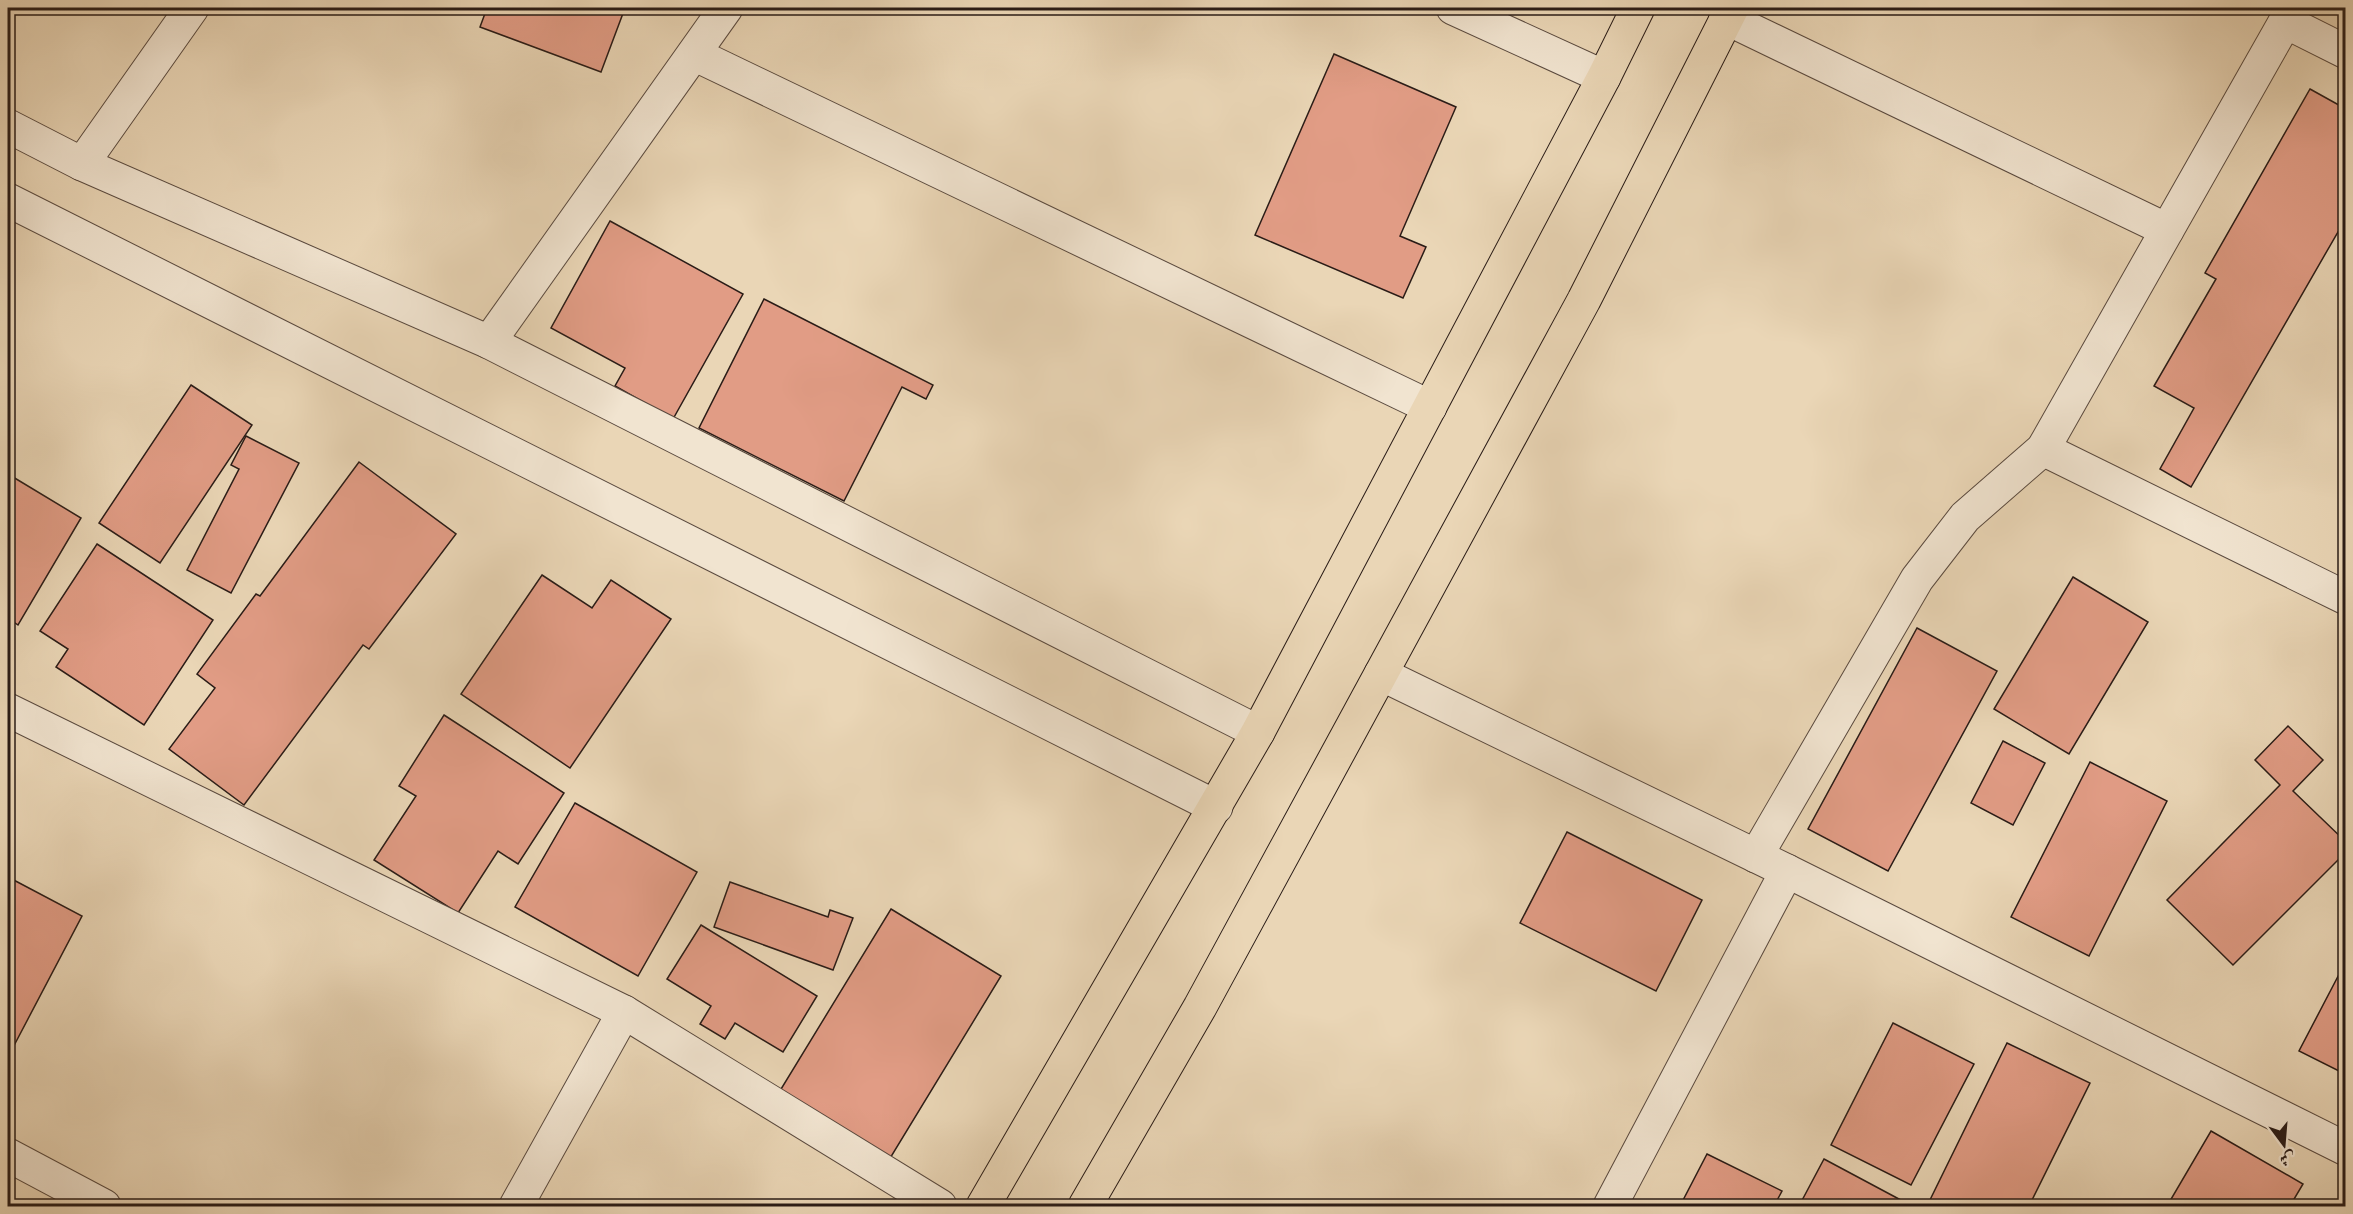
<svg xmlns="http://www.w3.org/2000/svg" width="2353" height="1214" viewBox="0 0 2353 1214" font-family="'IM FELL French Canon',Amiri,serif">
<rect width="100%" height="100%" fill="#ead6b6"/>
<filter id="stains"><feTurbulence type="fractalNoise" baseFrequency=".00333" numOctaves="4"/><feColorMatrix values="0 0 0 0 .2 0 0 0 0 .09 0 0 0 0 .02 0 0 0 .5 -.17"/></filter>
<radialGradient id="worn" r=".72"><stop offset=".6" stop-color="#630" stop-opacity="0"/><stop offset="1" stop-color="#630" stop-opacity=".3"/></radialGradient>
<g fill="#e19c85" stroke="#2a1c17" stroke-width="1.5">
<path d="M 487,8 L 625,8 L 601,72 L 480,27 Z"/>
<path d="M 1334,54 L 1456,107 L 1400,236 L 1426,247 L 1403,298 L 1255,235 Z"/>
<path d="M 2310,89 L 2346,109 L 2346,218 L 2191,487 L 2160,469 L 2194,408 L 2154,386 L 2216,279 L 2205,273 Z"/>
<path d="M 610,221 L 743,294 L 673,419 L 615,386 L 625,368 L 551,328 Z"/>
<path d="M 764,299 L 933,385 L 926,399 L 902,387 L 844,501 L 699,428 Z"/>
<path d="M 191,385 L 252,425 L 160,563 L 99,523 Z"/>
<path d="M 246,436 L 299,463 L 231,593 L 187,570 L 239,469 L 231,465 Z"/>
<path d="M 359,462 L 456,534 L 369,649 L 363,645 L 244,805 L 169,749 L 215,688 L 197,674 L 256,594 L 260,596 Z"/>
<path d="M 8,474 L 81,518 L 18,625 L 8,618 Z"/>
<path d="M 97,544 L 213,620 L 144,725 L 56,667 L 68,649 L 40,631 Z"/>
<path d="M 542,575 L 592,608 L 611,580 L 671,619 L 570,768 L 461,694 Z"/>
<path d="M 2073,577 L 2148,622 L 2069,754 L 1994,709 Z"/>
<path d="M 1917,628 L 1997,671 L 1888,871 L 1808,829 Z"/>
<path d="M 444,715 L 564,793 L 518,864 L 498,851 L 458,913 L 374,860 L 416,796 L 399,786 Z"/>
<path d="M 2288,726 L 2323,760 L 2293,791 L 2346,842 L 2346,852 L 2233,965 L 2167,900 L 2280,785 L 2255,760 Z"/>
<path d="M 2003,741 L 2045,763 L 2013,825 L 1971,803 Z"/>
<path d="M 2090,762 L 2167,801 L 2089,956 L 2011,917 Z"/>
<path d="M 575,803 L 697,872 L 638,976 L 515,907 Z"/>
<path d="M 1567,832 L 1702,900 L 1656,991 L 1520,923 Z"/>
<path d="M 8,877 L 82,916 L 8,1057 Z"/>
<path d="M 730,882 L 828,917 L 830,910 L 853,918 L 833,970 L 714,927 Z"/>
<path d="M 891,909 L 1001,976 L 889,1160 L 778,1094 Z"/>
<path d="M 701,925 L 817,996 L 783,1052 L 735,1023 L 725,1039 L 700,1024 L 711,1006 L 667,979 Z"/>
<path d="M 2346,961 L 2346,1063 L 2341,1072 L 2299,1051 Z"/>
<path d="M 1893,1023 L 1974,1064 L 1911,1185 L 1831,1145 Z"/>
<path d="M 2007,1043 L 2090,1083 L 2029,1206 L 1927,1206 Z"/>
<path d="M 2211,1131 L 2303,1184 L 2290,1206 L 2167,1206 Z"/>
<path d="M 1707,1154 L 1782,1191 L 1774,1206 L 1680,1206 Z"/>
<path d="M 1824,1159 L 1912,1206 L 1799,1206 Z"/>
</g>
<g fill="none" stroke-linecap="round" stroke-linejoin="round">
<g stroke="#5a4a3f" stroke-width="35">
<g id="minor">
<path d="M 1453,8 L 1604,77"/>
<path d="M 1726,18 L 2167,230"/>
<path d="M 2286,22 L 2346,52"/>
<path d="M 694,54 L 1430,407"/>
<path d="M 8,126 L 82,164 L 489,342 L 1258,732"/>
<path d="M 82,164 L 192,8"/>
<path d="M 8,200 L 1216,807"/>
<path d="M 489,342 L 726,8"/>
<path d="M 2043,449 L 2346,598"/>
<path d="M 1381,674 L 1787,871 L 2346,1149"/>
<path d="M 8,710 L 624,1012 L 940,1206"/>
<path d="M 1756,856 L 1917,579 L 1965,517 L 2043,449 L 2293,8"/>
<path d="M 8,1155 L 104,1206"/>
<path d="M 516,1206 L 624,1012"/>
<path d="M 1610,1206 L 1787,871"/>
</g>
</g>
<g stroke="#2a1c17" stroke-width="35">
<g id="primary">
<path d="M 983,1206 L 1258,732 L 1604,77 L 1638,8"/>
<path d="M 1085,1206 L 1200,1007 L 1584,300 L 1732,8"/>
</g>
</g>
<use href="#minor" stroke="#f1e4d0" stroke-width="33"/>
<use href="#primary" stroke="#ead6b6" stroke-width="33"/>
</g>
<rect width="2353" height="1214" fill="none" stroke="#ead6b6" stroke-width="30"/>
<rect x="9" y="9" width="2335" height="1196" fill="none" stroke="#2a1c17" stroke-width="3"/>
<rect x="15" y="15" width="2323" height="1184" fill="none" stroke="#2a1c17" stroke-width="1.5"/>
<g transform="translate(2284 1145) rotate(164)" stroke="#f1e4d0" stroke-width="4.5" paint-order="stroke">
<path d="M0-4.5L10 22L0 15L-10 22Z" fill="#2a1c17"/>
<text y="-9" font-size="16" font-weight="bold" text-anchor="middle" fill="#2a1c17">ش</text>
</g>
<rect width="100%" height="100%" filter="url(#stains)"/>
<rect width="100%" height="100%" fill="url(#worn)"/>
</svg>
